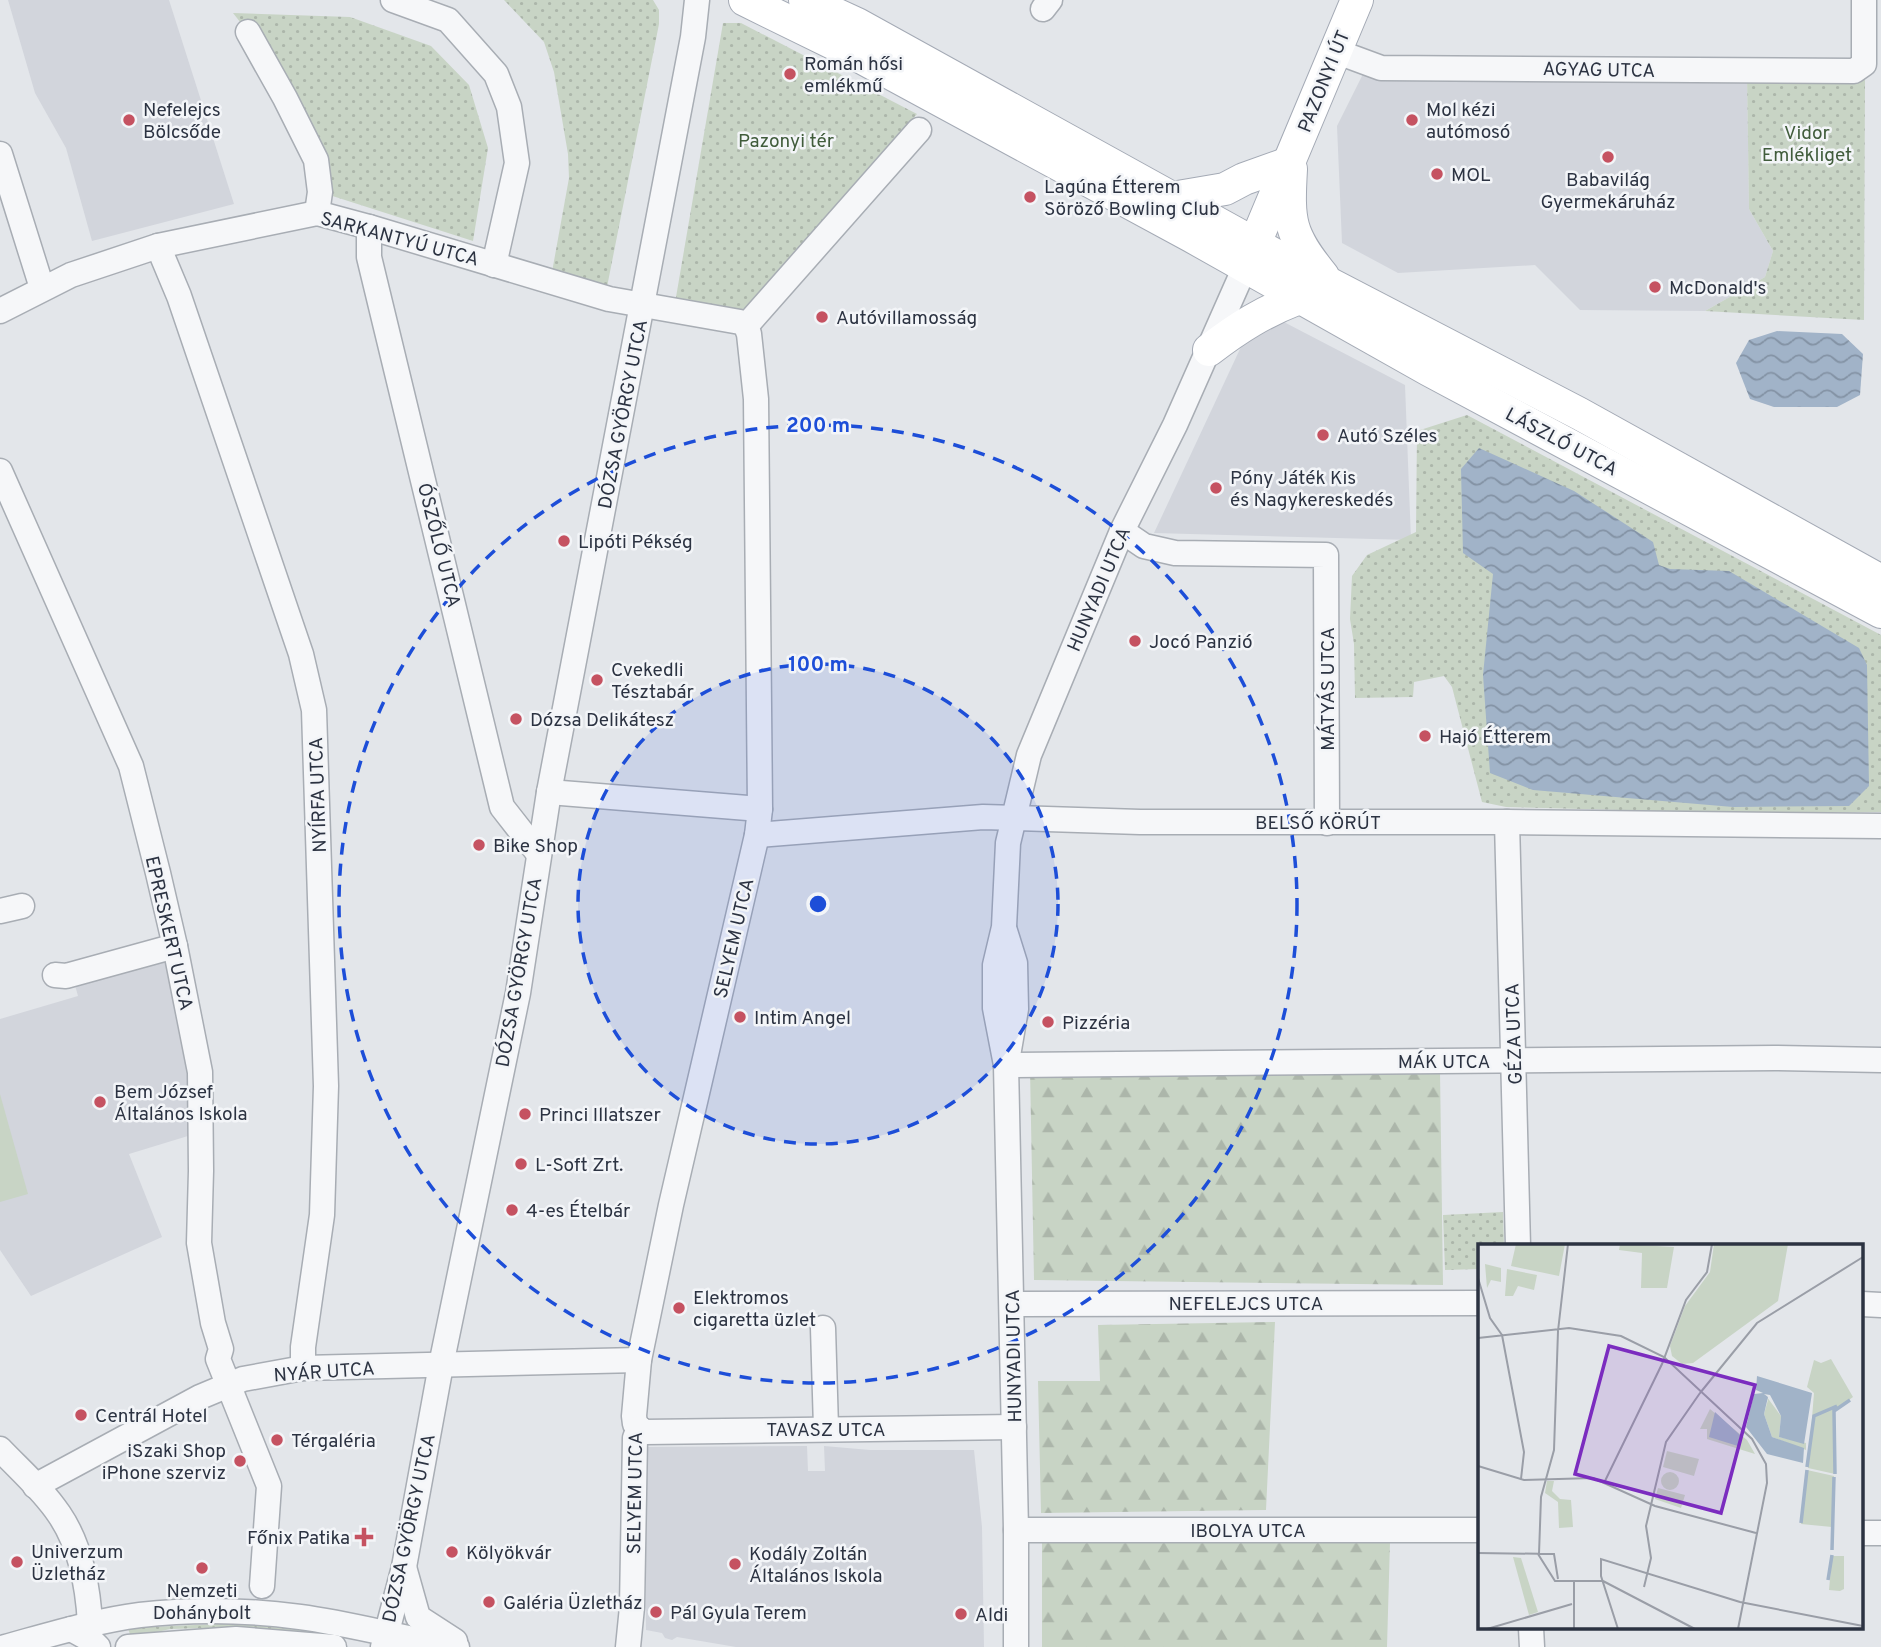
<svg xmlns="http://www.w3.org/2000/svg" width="1881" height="1647" viewBox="0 0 1881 1647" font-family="Overpass,sans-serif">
<defs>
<pattern id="grass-dots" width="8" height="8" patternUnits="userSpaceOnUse" patternTransform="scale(1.75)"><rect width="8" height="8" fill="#c8d4c5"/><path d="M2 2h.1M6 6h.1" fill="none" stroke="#acb6aa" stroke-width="1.8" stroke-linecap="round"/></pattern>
<pattern id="forest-firs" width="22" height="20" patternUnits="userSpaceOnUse" patternTransform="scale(1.75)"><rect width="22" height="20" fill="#c8d4c5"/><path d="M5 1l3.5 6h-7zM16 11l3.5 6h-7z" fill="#acb6aa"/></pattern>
<pattern id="water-waves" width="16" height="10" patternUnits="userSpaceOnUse" patternTransform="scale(1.75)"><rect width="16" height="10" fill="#a1b3c8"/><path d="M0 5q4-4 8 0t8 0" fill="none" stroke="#8392a4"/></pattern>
</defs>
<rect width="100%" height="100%" fill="#e3e6ea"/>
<g fill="#d2d5dc">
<path d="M 8,0 L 169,0 L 234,204 L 92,241 L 66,148 L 35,93 Z"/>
<path d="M 1363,74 L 1747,76 L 1749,209 L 1773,251 L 1765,277 L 1705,311 L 1580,310 L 1535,265 L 1398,273 L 1342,243 L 1337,126 Z"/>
<path d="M 1280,320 L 1405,385 L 1411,540 L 1154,533 L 1247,334 Z"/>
<path d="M 176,951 L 201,1132 L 129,1154 L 162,1237 L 31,1296 L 0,1250 L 0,1019 L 78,996 L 73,978 Z"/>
<path d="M 807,1446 L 808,1471 L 825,1471 L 824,1446 L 870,1450 L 974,1450 L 982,1527 L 984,1647 L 736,1647 L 677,1637 L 672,1640 L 665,1638 L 662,1633 L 646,1630 L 645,1447 Z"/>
</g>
<g fill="url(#grass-dots)">
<path d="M 504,0 L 653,0 L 659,10 L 659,24 L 607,287 L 552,272 L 569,178 L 568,154 L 554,72 L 544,42 Z"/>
<path d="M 233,13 L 350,17 L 431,46 L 469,85 L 488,148 L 473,241 L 320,192 L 248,32 Z"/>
<path d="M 723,23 L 741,23 L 917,114 L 748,307 L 731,313 L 675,303 Z"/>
<path d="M 1747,76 L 1865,77 L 1864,320 L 1705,311 L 1765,277 L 1773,251 L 1749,209 Z"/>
<path d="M 1467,415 L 1881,635 L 1881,812 L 1734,813 L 1506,807 L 1482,802 L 1452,687 L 1444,676 L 1414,682 L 1413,697 L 1355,698 L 1354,644 L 1350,619 L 1352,576 L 1367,555 L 1416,532 L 1417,431 Z"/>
<path d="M 1503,1212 L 1504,1246 L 1480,1246 L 1480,1269 L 1445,1270 L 1443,1215 Z"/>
<path d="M 240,1623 L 348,1636 L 350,1638 L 240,1627 L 170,1629 L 131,1638 L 128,1628 Z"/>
</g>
<g fill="url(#forest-firs)">
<path d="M 1030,1069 L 1440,1071 L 1443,1285 L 1034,1280 Z"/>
<path d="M 1275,1322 L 1266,1510 L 1041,1513 L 1038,1381 L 1100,1381 L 1098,1325 Z"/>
<path d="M 1390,1542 L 1387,1647 L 1042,1647 L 1042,1543 Z"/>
</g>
<path fill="#c8d4c5" d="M 0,1094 L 28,1194 L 0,1202 Z"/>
<g fill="url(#water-waves)">
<path d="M 1777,331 L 1842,334 L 1863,354 L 1860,395 L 1837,407 L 1774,407 L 1750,399 L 1736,363 L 1749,340 Z"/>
<path d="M 1479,448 L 1574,491 L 1653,542 L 1659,565 L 1670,569 L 1729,571 L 1859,648 L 1867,665 L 1869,786 L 1849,806 L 1733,807 L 1533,790 L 1490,773 L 1483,675 L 1493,574 L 1463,553 L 1461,469 Z"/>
</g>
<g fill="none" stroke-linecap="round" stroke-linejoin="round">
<g stroke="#a8adb4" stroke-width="27">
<g id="minor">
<path d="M 393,0 L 448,20 L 496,74 L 509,107 L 517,163 L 494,265"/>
<path d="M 1043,9 L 1050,0"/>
<path d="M 248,32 L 285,98 L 316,160 L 320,192 L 317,213"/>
<path d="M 1335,51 L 1381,68 L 1854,71 L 1864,64 L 1864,0"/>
<path d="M 0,154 L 42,288"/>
<path d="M 369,227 L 369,257 L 502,807 L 538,853"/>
<path d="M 158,246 L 179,296 L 301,654 L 314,710 L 326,1086 L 322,1215 L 303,1347 L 303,1368"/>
<path d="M 0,311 L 71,275 L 158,246 L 317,213 L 369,227 L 609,299 L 740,322 L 746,326 L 749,334 L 756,399 L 760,809 L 757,835 L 671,1205 L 639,1360 L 634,1416 L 635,1424 L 639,1428"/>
<path d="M 746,326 L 919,130"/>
<path d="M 0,471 L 131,766 L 158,873 L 175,946 L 200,1072 L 201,1171 L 199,1243 L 213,1323 L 221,1349 L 218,1359 L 269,1486 L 262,1586"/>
<path d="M 1122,531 L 1144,546 L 1175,553 L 1326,555 L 1327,823"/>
<path d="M 549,792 L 760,809"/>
<path d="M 1507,822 L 1518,1246"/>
<path d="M 757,835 L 983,817 L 1140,822 L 1507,822 L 1881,826"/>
<path d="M 0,911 L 22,906"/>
<path d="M 1005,931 L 1015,963 L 1016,1009 L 1009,1050"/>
<path d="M 55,975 L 66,976 L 175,946"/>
<path d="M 1006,1065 L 1774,1058 L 1881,1060"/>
<path d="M 1012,1304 L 1480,1303"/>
<path d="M 1862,1304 L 1881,1305"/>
<path d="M 823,1328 L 826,1428"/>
<path d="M 639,1428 L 645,1432 L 1014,1427"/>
<path d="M 0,1449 C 20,1470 43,1490 59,1514 C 81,1546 88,1586 90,1624"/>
<path d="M 35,1486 L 200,1397 L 243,1379 L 303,1368 L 639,1360"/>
<path d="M 1016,1530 L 1480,1530"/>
<path d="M 1862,1533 L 1881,1533"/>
<path d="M 404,1567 L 418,1617 L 455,1641"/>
<path d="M 1531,1628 L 1532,1647"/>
<path d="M 71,1629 L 91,1640 L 98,1647"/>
<path d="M 5,1647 C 49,1635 94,1621 140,1615 C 192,1609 248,1610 300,1617 C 353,1624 404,1639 457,1647"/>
<path d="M 128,1647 L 236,1639 L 334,1647"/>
<path d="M 383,1647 L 404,1567 L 441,1365 L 518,993 L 549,792 L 693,37 L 697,0"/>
<path d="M 628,1647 L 632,1607 L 635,1438 L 639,1428"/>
<path d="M 1016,1647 L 1016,1530 L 1006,1065 L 995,1008 L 995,965 L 1004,927 L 1008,843 L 1029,755 L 1122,531 L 1175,425 L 1245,267"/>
</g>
</g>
<g stroke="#a4aab5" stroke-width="34">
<g id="major">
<path d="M 745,0 L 855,54 L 1191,236 L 1429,370 L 1881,612"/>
<path d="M 805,0 L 857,24 L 1284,260 L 1580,414 L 1881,581"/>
<path d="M 1291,169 C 1288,222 1289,234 1323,276"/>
<path d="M 1172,198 L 1225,189 L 1244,179 L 1289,163"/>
<path d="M 1248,260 L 1357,0"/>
<path d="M 1209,350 C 1239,327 1263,312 1299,298"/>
</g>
</g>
<use href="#minor" stroke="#f6f7f9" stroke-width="24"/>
<use href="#major" stroke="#fff" stroke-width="32"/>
</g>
<circle cx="818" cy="904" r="240" fill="#1d4ed8" fill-opacity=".12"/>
<g fill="none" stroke="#1d4ed8" stroke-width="3.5" stroke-dasharray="12 9">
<circle cx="818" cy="904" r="240"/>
<circle cx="818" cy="904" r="479"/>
</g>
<g fill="#c55261" stroke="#f3f5f8" stroke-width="2.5">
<circle cx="790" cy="74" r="7"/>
<circle cx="129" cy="120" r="7"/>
<circle cx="1412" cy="120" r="7"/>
<circle cx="1608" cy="157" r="7"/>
<circle cx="1437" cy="174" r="7"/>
<circle cx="1030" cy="197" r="7"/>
<circle cx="1655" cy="287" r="7"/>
<circle cx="822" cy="317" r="7"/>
<circle cx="1323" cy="435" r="7"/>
<circle cx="1216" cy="488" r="7"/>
<circle cx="564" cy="541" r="7"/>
<circle cx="1135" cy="641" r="7"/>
<circle cx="597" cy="680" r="7"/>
<circle cx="516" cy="719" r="7"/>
<circle cx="1425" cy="736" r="7"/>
<circle cx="479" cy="845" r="7"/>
<circle cx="740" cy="1017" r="7"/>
<circle cx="1048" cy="1022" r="7"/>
<circle cx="100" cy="1102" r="7"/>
<circle cx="525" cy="1114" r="7"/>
<circle cx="521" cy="1164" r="7"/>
<circle cx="512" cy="1210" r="7"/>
<circle cx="679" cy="1308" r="7"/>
<circle cx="81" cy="1415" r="7"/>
<circle cx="277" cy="1440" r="7"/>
<circle cx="240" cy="1461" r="7"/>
<path d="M360.5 1526.5h7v7h7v7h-7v7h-7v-7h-7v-7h7z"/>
<circle cx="452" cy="1552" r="7"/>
<circle cx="17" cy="1562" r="7"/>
<circle cx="735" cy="1564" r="7"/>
<circle cx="202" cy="1568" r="7"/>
<circle cx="489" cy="1602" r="7"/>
<circle cx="656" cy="1612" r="7"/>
<circle cx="961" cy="1614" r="7"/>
</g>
<g text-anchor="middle" stroke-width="5" stroke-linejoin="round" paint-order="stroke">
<g font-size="19" fill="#2c3342" stroke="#f3f5f8" text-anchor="start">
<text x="804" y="70">Román hősi<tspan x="804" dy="22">emlékmű</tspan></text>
<text x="143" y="116">Nefelejcs<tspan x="143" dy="22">Bölcsőde</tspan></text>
<text x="1426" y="116">Mol kézi<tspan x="1426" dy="22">autómosó</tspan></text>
<text x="1451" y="181">MOL</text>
<text x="1608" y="186" text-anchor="middle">Babavilág<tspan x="1608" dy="22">Gyermekáruház</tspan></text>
<text x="1044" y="193">Lagúna Étterem<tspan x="1044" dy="22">Söröző Bowling Club</tspan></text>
<text x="1669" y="294">McDonald's</text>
<text x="836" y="324">Autóvillamosság</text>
<text x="1337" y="442">Autó Széles</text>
<text x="1230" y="484">Póny Játék Kis<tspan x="1230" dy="22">és Nagykereskedés</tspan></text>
<text x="578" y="548">Lipóti Pékség</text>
<text x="1149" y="648">Jocó Panzió</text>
<text x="611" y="676">Cvekedli<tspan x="611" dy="22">Tésztabár</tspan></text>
<text x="530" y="726">Dózsa Delikátesz</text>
<text x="1439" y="743">Hajó Étterem</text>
<text x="493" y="852">Bike Shop</text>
<text x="754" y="1024">Intim Angel</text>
<text x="1062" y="1029">Pizzéria</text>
<text x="114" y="1098">Bem József<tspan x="114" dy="22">Általános Iskola</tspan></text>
<text x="539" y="1121">Princi Illatszer</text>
<text x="535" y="1171">L-Soft Zrt.</text>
<text x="526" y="1217">4-es Ételbár</text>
<text x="693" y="1304">Elektromos<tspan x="693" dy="22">cigaretta üzlet</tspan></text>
<text x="95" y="1422">Centrál Hotel</text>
<text x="291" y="1447">Térgaléria</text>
<text x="226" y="1457" text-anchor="end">iSzaki Shop<tspan x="226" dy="22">iPhone szerviz</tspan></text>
<text x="350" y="1544" text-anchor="end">Főnix Patika</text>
<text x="31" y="1558">Univerzum<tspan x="31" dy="22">Üzletház</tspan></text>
<text x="466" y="1559">Kölyökvár</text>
<text x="749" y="1560">Kodály Zoltán<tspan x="749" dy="22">Általános Iskola</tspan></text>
<text x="202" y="1597" text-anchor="middle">Nemzeti<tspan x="202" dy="22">Dohánybolt</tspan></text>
<text x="503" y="1609">Galéria Üzletház</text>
<text x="670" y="1619">Pál Gyula Terem</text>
<text x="975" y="1621">Aldi</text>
</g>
<g font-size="19" fill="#2c3342" stroke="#f3f5f8">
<text transform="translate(1599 69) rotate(1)" y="7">AGYAG UTCA</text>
<text transform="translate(1323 81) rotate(-68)" y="7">PAZONYI ÚT</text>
<text transform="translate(400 238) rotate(15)" y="7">SARKANTYÚ UTCA</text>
<text transform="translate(622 414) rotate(-79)" y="7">DÓZSA GYÖRGY UTCA</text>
<text transform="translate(1562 441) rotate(28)" y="7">LÁSZLÓ UTCA</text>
<text transform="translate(440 545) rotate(76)" y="7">ÓSZŐLŐ UTCA</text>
<text transform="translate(1098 589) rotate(-67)" y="7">HUNYADI UTCA</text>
<text transform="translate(1327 689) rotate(-90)" y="7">MÁTYÁS UTCA</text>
<text transform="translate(317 795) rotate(-92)" y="7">NYÍRFA UTCA</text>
<text x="1318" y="829">BELSŐ KÖRÚT</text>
<text transform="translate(170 933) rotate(77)" y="7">EPRESKERT UTCA</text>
<text transform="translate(733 938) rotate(-77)" y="7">SELYEM UTCA</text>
<text transform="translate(518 972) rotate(-80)" y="7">DÓZSA GYÖRGY UTCA</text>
<text transform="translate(1513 1034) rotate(-92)" y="7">GÉZA UTCA</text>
<text x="1444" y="1068">MÁK UTCA</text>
<text x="1246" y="1310">NEFELEJCS UTCA</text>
<text transform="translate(1013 1356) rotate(-91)" y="7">HUNYADI UTCA</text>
<text transform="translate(324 1371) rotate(-4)" y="7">NYÁR UTCA</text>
<text x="826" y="1436">TAVASZ UTCA</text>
<text transform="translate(634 1493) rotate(-89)" y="7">SELYEM UTCA</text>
<text transform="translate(408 1528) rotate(-78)" y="7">DÓZSA GYÖRGY UTCA</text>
<text x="1248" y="1537">IBOLYA UTCA</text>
</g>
<g font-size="19" fill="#405c3b" stroke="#f3f5f8">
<text x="1807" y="139">Vidor<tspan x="1807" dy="22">Emlékliget</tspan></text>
<text x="786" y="147">Pazonyi tér</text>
</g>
</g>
<g transform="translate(1478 1244)">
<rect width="385" height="385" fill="#e3e6ea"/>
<path d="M 142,0 L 196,3 L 189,44 L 143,44 L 163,44 L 164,9 L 141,6 ZM 7,20 L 23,24 L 23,38 L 13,36 L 9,44 ZM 29,25 L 59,31 L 56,46 L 40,42 L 35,52 L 27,52 ZM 353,115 L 375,153 L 356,167 L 357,230 L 330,224 L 336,149 L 329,143 L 336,116 L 343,119 ZM 286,149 L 303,172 L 301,193 L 328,199 L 328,206 L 294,193 L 286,170 L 290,156 ZM 232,165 L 269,196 L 277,210 L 229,195 L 229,185 L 222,185 ZM 329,226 L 356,232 L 354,283 L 323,280 ZM 69,237 L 76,237 L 74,247 L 82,255 L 93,256 L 95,283 L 81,284 L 80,258 L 67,249 ZM 354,312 L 366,312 L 366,345 L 362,347 L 351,346 ZM 35,313 L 43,314 L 60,368 L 51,371 Z" fill="#c8d4c5"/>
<path d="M 189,207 L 221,215 L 216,232 L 185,223 ZM183 237a9 9 0 1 1 18 0a9 9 0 1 1-18 0ZM 180,244 L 207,251 L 203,264 L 177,255 Z" fill="#c8d4c5"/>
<path d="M 236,0 L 310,0 L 300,57 L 215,119 L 204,120 L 194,112 L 192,102 L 207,62 L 232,28 Z" fill="#c8d4c5"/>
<path d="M 38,0 L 87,0 L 81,32 L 33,22 Z" fill="#c8d4c5"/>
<path d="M 279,132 L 334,149 L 326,200 L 301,193 L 303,172 L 292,151 L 286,150 L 290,153 L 286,170 L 294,193 L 326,204 L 325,219 L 289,210 L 268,183 L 276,150 L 285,149 L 278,146 ZM 237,168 L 262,191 L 260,202 L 231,193 Z" fill="#a1b3c8"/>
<path fill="none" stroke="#a1b3c8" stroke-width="3.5" d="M 329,223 L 336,172 L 359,162M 357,230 L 356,167 L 372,156M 323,279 L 329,226M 354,306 L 356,233M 350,336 L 354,311"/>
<path fill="none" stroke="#9a9ea7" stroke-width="2" d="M 0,34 L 12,74 L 24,91M 80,87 L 90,0M 24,91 L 46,208 L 43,235M 0,94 L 91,84 L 143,92 L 186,113 L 274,195 L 288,220 L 289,239 L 260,385M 222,149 L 279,79 L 385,13M 0,222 L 46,236 L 115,234 L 177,262 L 278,289M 126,239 L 184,120 L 208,56 L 229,28 L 234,0M 0,309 L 76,310 L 80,335M 60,310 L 77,337 L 125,337M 61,310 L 63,253 L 76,206 L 80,87M 125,337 L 217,385M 166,343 L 173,314 L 168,282 L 188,198 L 222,149M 262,358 L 385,382M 9,385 L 94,360M 96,385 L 96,337M 140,385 L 123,332 L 123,315 L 262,358"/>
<path fill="#7b2cbf" fill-opacity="0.15" stroke="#7b2cbf" stroke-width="3.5" d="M 131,102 L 277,141 L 243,269 L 97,230 Z"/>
<rect width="385" height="385" fill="none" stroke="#2c3342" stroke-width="3.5"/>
</g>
<circle cx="818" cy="904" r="10" fill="#1d4ed8" stroke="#f3f5f8" stroke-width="3.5"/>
<g font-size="21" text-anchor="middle" font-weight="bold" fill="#1d4ed8" stroke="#f3f5f8" stroke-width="5" stroke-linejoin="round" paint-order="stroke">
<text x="818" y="432">200 m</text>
<text x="818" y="671">100 m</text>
</g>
</svg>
